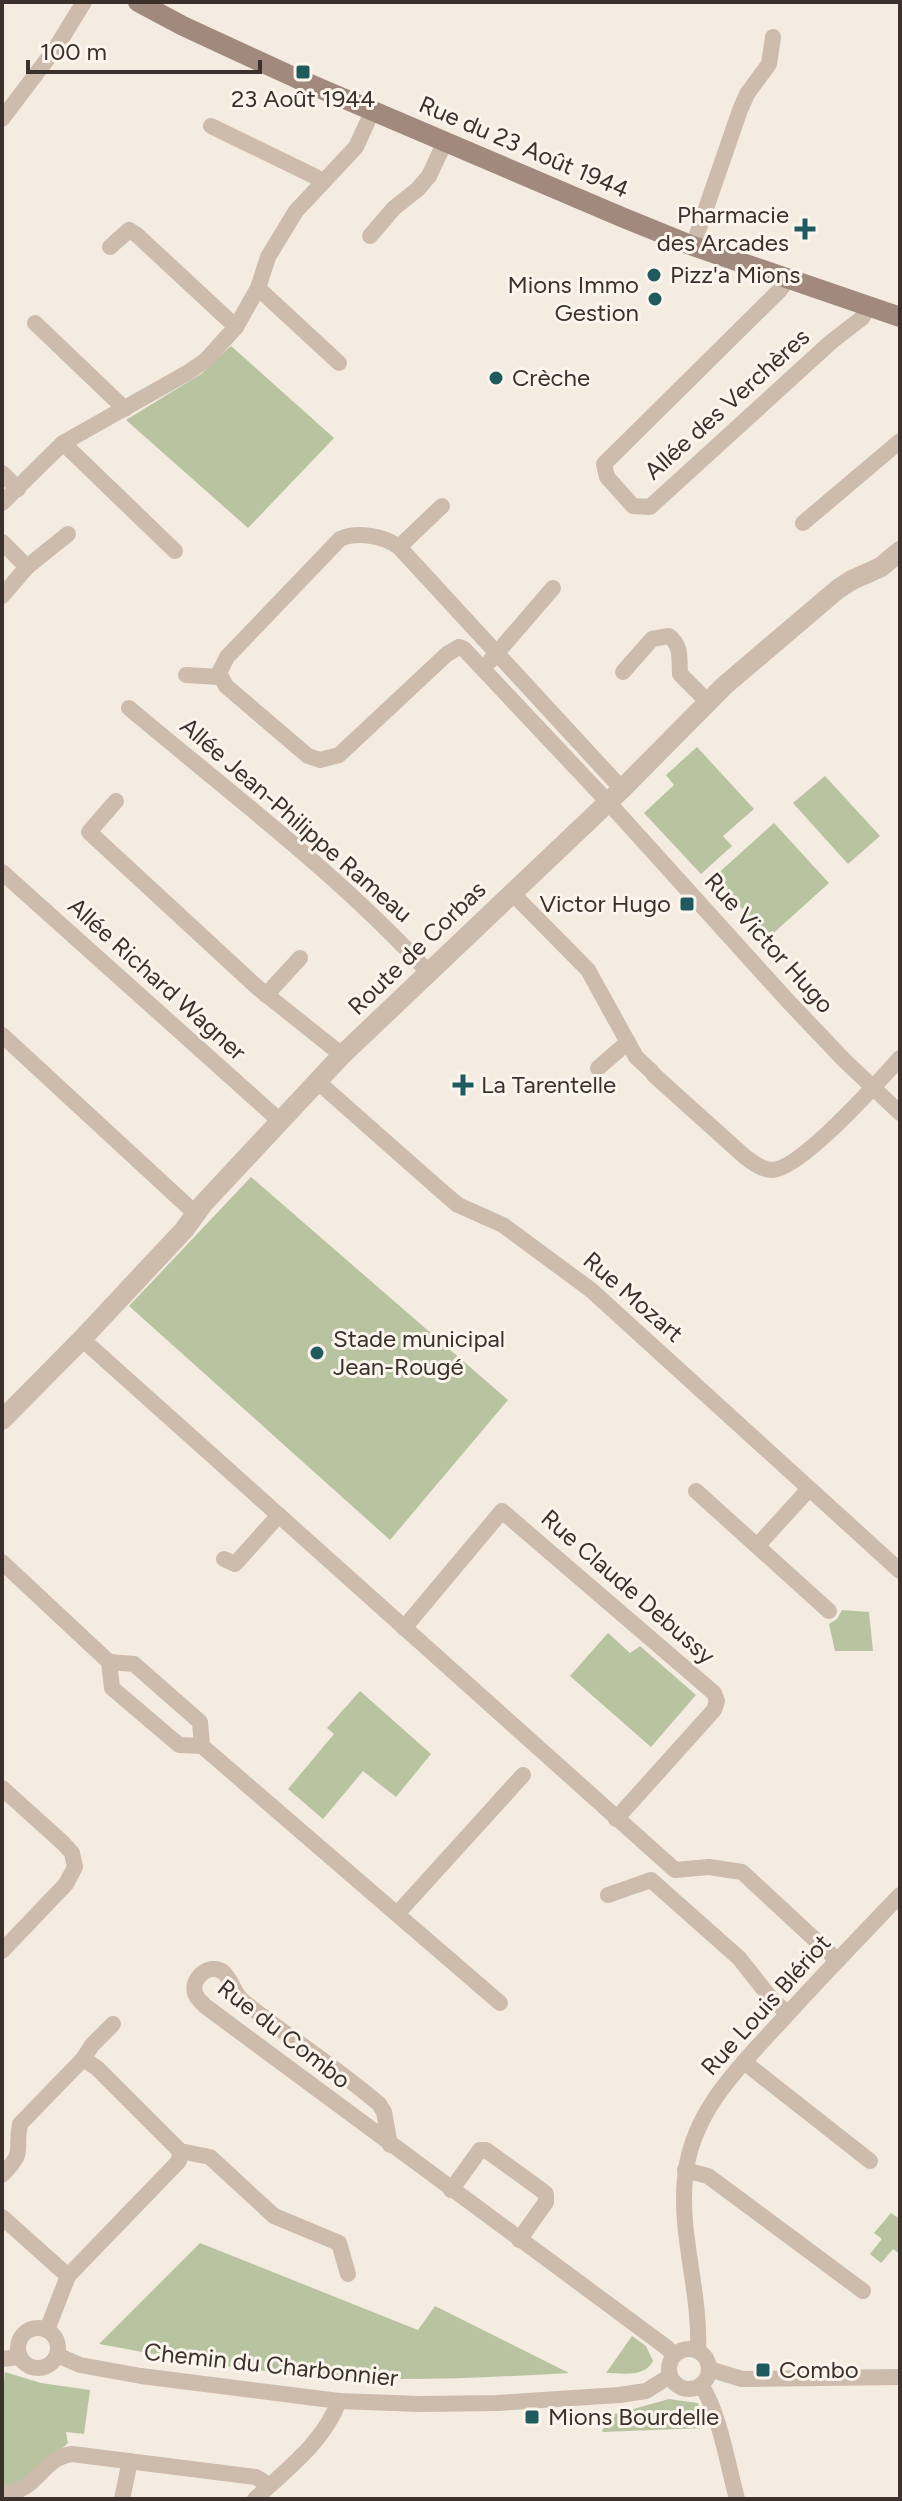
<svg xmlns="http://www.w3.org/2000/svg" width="902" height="2501" viewBox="0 0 902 2501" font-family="Figtree,sans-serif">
<rect width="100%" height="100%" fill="#f4ebe1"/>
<g fill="#b8c4a0">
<path d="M 231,346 L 334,438 L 248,528 L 126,420 L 201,374 Z"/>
<path d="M 697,747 L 754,809 L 723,836 L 732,846 L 701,874 L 644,813 L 674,785 L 666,775 Z"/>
<path d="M 825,776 L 880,836 L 848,864 L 793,803 Z"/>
<path d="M 774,823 L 829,883 L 768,938 L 714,877 Z"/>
<path d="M 251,1177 L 508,1400 L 390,1540 L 129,1306 Z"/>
<path d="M 842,1610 L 869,1612 L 873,1651 L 835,1651 L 829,1624 L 837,1619 Z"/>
<path d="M 608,1633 L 630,1653 L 640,1646 L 696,1695 L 651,1747 L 570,1676 Z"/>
<path d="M 360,1691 L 431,1754 L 396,1797 L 363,1771 L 323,1819 L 288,1789 L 334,1734 L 327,1728 Z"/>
<path d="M 891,2213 L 900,2219 L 900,2254 L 893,2249 L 881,2263 L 870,2254 L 882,2239 L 874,2233 Z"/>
<path d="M 200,2243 L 418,2330 L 435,2306 L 569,2373 C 495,2377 422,2381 348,2378 C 264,2375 182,2359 99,2344 Z"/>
<path d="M 632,2336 L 646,2346 L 653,2361 C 644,2378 623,2373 606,2373 Z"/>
<path d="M 5,2372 L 41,2383 L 90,2390 L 84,2434 L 66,2432 L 68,2443 L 23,2482 L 2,2487 L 2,2398 Z"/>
<path d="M 669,2399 L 698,2403 L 704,2428 L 602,2432 L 608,2416 Z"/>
</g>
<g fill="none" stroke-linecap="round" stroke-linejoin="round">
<g stroke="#cdbbac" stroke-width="16">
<path d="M 2,119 L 55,49 L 84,2"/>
<path d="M 211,126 L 314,176 L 323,182"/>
<path d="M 370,236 L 394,208 L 418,189 L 429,176 L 445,142"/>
<path d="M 693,246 L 740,110 L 747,94 L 769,64 L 773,37"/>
<path d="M 110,247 L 129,230 L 137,235 L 236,327"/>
<path d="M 789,277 L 780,290 L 604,464 L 607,477 L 633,506 L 650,507 L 831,342 L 862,318 L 869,306"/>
<path d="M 258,288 L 339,363"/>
<path d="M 35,323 L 125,409"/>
<path d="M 63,443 L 175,551"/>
<path d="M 2,473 L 18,489"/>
<path d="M 2,503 L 63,443 L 187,373 L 206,360 L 236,327 L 258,288 L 268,257 L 296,211 L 356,147 L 372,112"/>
<path d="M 803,523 L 900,441"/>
<path d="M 2,542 L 27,567"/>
<path d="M 399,547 L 442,506"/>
<path d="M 2,596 L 27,567 L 68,534"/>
<path d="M 490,661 L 553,588"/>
<path d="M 623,672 L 652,639 L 669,636 C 682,646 679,659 680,674 L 708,702"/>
<path d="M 186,675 L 219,677"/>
<path d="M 129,708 C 230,793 338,874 428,972"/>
<path d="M 622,789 L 399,547 C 384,536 357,531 340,539 L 227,657 L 219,673 L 226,686 L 308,756 L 320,760 L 339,755 L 447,654 L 459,647 L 464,649 L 608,802 L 787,1000 L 844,1060 L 900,1113"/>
<path d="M 116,801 L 89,832 L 258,988 L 342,1055"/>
<path d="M 2,872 L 280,1121"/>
<path d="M 512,893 L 588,970 L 636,1057 L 652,1072"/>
<path d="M 266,995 L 300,958"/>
<path d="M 2,1035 L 196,1214"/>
<path d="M 598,1068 L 628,1042"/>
<path d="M 654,1075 L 744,1156 C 752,1162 762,1170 772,1170 C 801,1169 879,1081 900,1058"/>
<path d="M 318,1082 L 446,1195 L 458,1205 L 503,1225 L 591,1290 L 900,1571"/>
<path d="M 82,1339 L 675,1870 L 709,1867 L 742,1872 L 837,1960"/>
<path d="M 696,1491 L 829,1611"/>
<path d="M 758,1545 L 809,1489"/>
<path d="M 224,1559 L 235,1564 L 279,1515"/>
<path d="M 2,1562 L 109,1662 L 112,1688 L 179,1745 L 202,1746 L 500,2003"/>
<path d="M 404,1628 L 502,1511 L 714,1693 L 717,1701 L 714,1710 L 616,1819"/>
<path d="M 109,1662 L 134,1664 L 200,1722 L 202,1746"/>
<path d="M 2,1788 L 63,1843 L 72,1853 L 75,1867 L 66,1884 L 2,1951"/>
<path d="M 608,1895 L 651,1880 L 739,1958 L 773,2001 L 788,2013"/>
<path d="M 397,1914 L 523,1775"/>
<path d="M 744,2062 L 870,2161"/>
<path d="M 390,2145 L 384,2112 L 379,2104 C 336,2067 288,2037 244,2002 C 233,1994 232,1979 223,1972 C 208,1961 187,1982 197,1997 C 199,2001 203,2003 205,2006 L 666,2347 L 674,2355"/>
<path d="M 180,2151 L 210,2157 L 274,2216 L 339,2243 L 348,2274"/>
<path d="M 685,2170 L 708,2176 L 863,2291"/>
<path d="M 2,2175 C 27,2149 14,2153 20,2124 L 83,2059 L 92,2045 L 113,2024"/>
<path d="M 451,2190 L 480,2150 L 486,2150 L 540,2189 L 546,2194 L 546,2202 L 519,2240"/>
<path d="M 2,2217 L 68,2276"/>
<circle cx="38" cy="2348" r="20"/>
<path d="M 47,2330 L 68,2276 L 179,2161 L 180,2151 L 97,2068 L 83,2059"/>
<circle cx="689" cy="2369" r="20"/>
<path d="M 698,2351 C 701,2290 677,2230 686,2170 C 695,2107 743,2063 783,2019 C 821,1977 861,1936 900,1895"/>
<path d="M 57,2355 L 80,2365 L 141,2376 L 339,2401 L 420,2404 L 497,2403 L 619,2395 L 646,2391 L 670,2376"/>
<path d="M 2,2359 L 20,2357"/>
<path d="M 709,2369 L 742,2379 L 900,2377"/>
<path d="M 701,2385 C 719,2411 728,2466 737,2499"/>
<path d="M 2,2493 C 40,2492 40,2458 72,2454 L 256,2477 L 269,2485"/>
<path d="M 122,2499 L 130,2461"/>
<path d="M 255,2499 C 286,2470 324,2442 339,2401"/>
</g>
<path stroke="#cdbbac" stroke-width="20" d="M 2,1420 L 82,1339 L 184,1230 L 203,1204 L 342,1055 L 622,789 L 724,686 L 838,589 L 852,580 L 881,567 L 900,551"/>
<path stroke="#a18a7d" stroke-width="20" d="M 138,2 L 183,26 L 298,79 L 624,218 L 693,246 L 900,317"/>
</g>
<g fill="#1f5a5e" stroke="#fbf5ee" stroke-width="3">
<rect x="295" y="64" width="16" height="16" rx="4"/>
<path d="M801 217h8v8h8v8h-8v8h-8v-8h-8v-8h8z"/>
<circle cx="654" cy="275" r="8"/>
<circle cx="655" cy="299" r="8"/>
<circle cx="496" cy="378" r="8"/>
<rect x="679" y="896" width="16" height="16" rx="4"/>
<path d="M459 1073h8v8h8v8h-8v8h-8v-8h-8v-8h8z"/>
<circle cx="317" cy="1353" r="8"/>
<rect x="755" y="2362" width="16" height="16" rx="4"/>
<rect x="524" y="2409" width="16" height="16" rx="4"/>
</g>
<g text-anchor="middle" stroke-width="6" stroke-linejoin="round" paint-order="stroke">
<g font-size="24" fill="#3b302b" stroke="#fbf5ee" text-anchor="start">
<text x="303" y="107" text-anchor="middle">23 Août 1944</text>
<text x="789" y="223" text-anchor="end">Pharmacie<tspan x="789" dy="28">des Arcades</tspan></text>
<text x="670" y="283">Pizz'a Mions</text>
<text x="639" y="293" text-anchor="end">Mions Immo<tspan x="639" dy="28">Gestion</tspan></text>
<text x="512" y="386">Crèche</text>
<text x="671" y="912" text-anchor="end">Victor Hugo</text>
<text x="481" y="1093">La Tarentelle</text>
<text x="333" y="1347">Stade municipal<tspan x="333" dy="28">Jean-Rougé</tspan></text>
<text x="779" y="2378">Combo</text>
<text x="548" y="2425">Mions Bourdelle</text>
</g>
<g font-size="24" fill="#3b302b" stroke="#fbf5ee">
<text transform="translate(524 147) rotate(23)" y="8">Rue du 23 Août 1944</text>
<text transform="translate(727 404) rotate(-42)" y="8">Allée des Verchères</text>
<text transform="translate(296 820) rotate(41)" y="8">Allée Jean-Philippe Rameau</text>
<text transform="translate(769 943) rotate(48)" y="8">Rue Victor Hugo</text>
<text transform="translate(417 948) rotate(-44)" y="8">Route de Corbas</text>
<text transform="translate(157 979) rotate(42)" y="8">Allée Richard Wagner</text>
<text transform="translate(633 1297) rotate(41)" y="8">Rue Mozart</text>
<text transform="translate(628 1587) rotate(41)" y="8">Rue Claude Debussy</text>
<text transform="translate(766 2005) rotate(-48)" y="8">Rue Louis Blériot</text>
<text transform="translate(284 2034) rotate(38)" y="8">Rue du Combo</text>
<text transform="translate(271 2365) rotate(6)" y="8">Chemin du Charbonnier</text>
</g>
</g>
<rect width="902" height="2501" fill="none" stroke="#3b302b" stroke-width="8"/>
<path d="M28 60v12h232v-12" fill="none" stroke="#3b302b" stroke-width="4"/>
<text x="40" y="60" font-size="24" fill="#3b302b" stroke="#fbf5ee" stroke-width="6" paint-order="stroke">100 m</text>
</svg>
